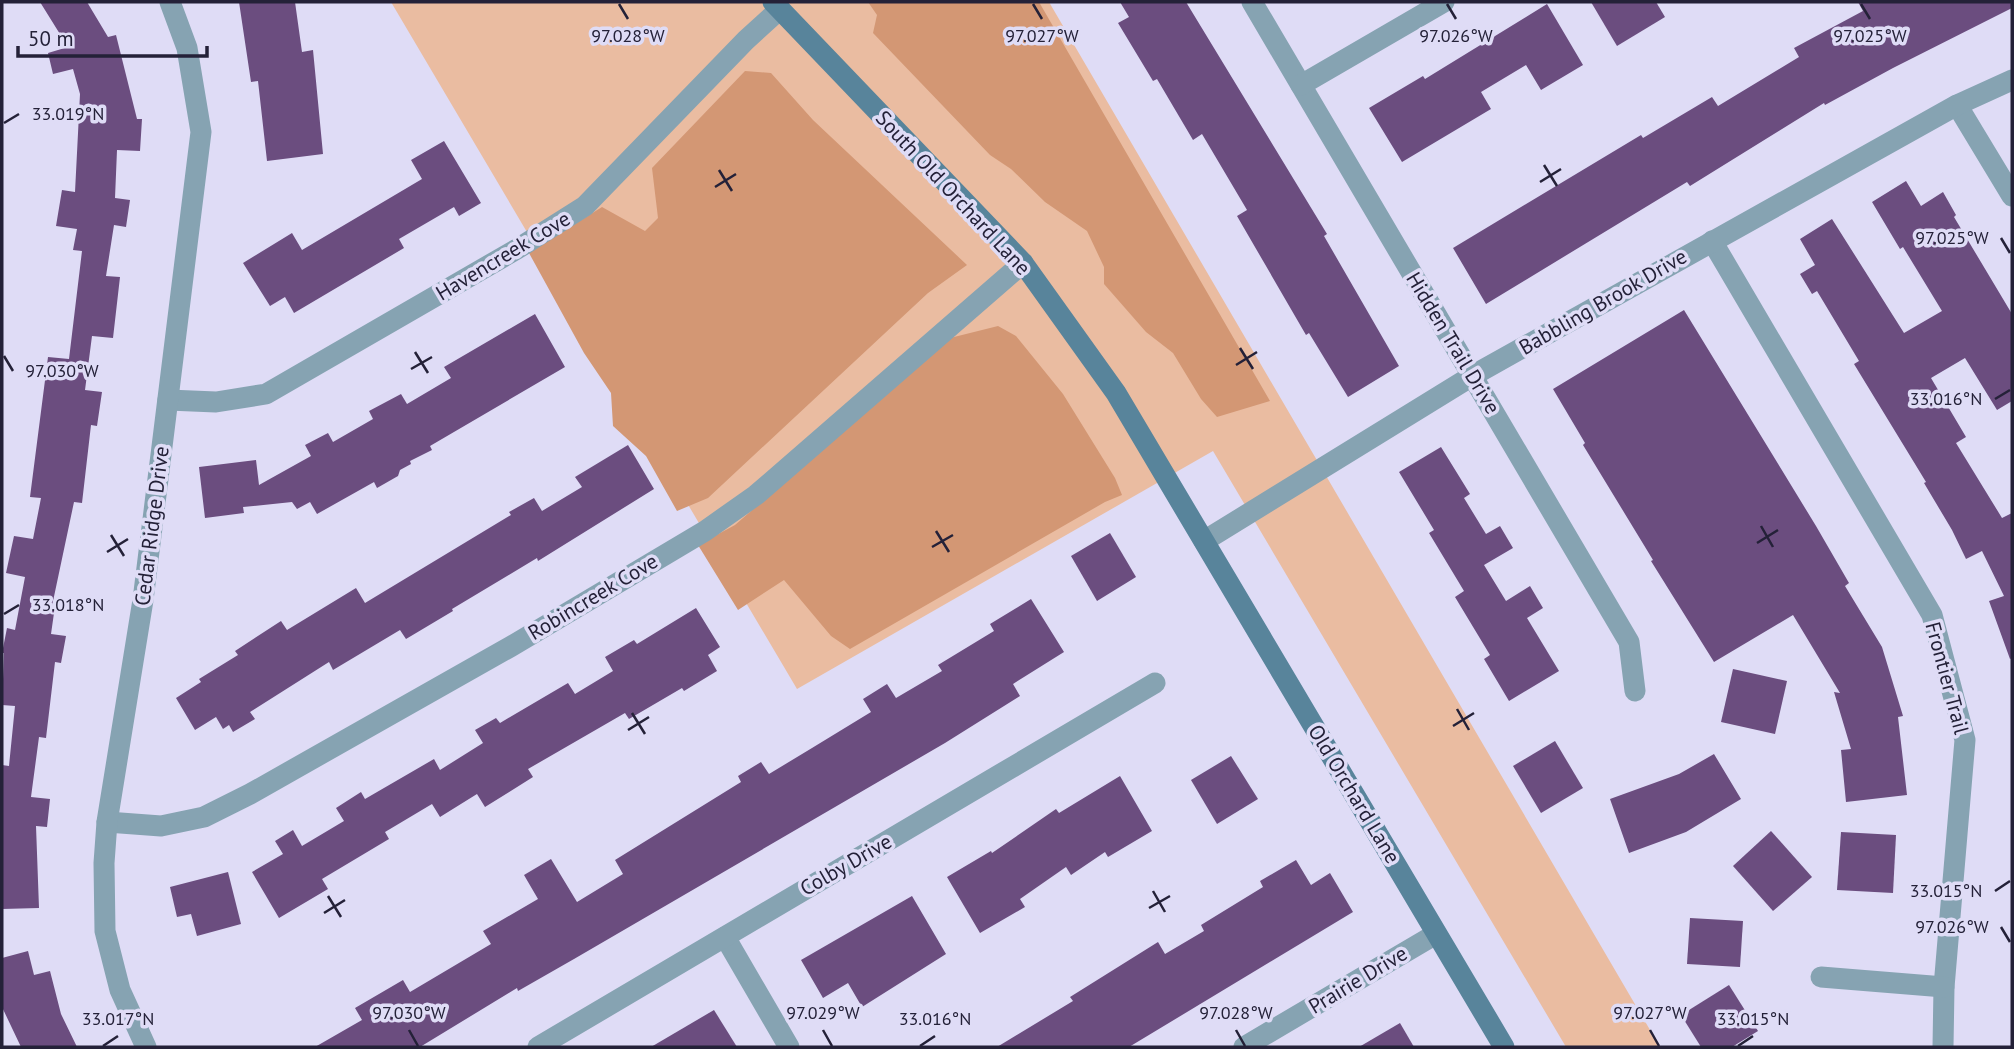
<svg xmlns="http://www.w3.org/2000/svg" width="2014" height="1049" viewBox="0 0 2014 1049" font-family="'PT Sans',sans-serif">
<rect width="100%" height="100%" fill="#dfdcf6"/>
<path fill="#eabca1" d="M 391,2 L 1049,2 L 1660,1047 L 1566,1047 L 1213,451 L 797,689 Z"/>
<g fill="#d39774">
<path d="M 868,2 L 1039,2 L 1270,401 L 1217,417 L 1201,399 L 1173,353 L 1146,332 L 1104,284 L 1104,267 L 1087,231 L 1045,202 L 1011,169 L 990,155 L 873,33 L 877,15 Z"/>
<path d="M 745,71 L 771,73 L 813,120 L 967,265 L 928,293 L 708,498 L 677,511 L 646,456 L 613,426 L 611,393 L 584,353 L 529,253 L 602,207 L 645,231 L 658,218 L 652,168 Z"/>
<path d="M 998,326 L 1016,336 L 1063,394 L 1115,478 L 1122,495 L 1105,502 L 850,649 L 831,636 L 784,580 L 738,610 L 698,545 L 735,525 L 950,338 Z"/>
</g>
<g fill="#6b4d7f">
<path d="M 40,2 L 87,2 L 108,37 L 116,35 L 137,119 L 142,119 L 140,151 L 117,150 L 115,198 L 130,200 L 126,227 L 114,225 L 106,276 L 120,277 L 113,338 L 92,336 L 85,390 L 102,392 L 97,426 L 91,425 L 82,503 L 74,502 L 52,606 L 55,606 L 51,634 L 66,636 L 61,663 L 55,662 L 46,738 L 39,737 L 31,797 L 50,799 L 47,827 L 36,826 L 39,908 L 2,909 L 2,765 L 9,766 L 15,706 L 2,705 L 4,653 L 2,653 L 7,628 L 15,630 L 25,577 L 6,573 L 14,536 L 33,539 L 41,498 L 30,497 L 48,357 L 69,359 L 82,251 L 73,250 L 77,229 L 56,226 L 62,190 L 75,192 L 80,94 L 73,69 L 53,74 L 48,53 L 68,47 Z"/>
<path d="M 239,2 L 295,2 L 302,52 L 313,50 L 323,154 L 267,161 L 258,81 L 251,82 Z"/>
<path d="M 1120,2 L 1186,2 L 1327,234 L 1324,236 L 1399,366 L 1348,397 L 1309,333 L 1306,335 L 1237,216 L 1247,210 L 1202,134 L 1193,140 L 1157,79 L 1153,81 L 1118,23 L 1129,17 Z"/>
<path d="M 1591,2 L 1656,2 L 1665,17 L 1617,46 Z"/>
<path d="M 1858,2 L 2012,2 L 2012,8 L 1893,68 L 1825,105 L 1824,103 L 1690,186 L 1687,182 L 1486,304 L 1453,248 L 1641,135 L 1643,138 L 1712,97 L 1718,106 L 1799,57 L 1794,48 L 1863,11 Z"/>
<path d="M 1547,4 L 1583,65 L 1541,90 L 1526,65 L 1481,92 L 1491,109 L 1402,162 L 1369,108 L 1423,76 L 1425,79 Z"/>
<path d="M 444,141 L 481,203 L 459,216 L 454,207 L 399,239 L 404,248 L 294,313 L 285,297 L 270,306 L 243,263 L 292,233 L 302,250 L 422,179 L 411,160 Z"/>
<path d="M 1906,181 L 1921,206 L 1943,192 L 1956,215 L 1954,217 L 2012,314 L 2012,401 L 1997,410 L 1965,358 L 1931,378 L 1966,437 L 1956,443 L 2002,518 L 2012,513 L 2012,658 L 2010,659 L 1989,601 L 2004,596 L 1982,551 L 1966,559 L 1952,530 L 1924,483 L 1926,482 L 1854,364 L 1859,361 L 1817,291 L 1812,294 L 1800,274 L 1815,265 L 1800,239 L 1832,219 L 1904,333 L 1942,311 L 1903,247 L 1900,249 L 1872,202 Z"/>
<path d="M 1684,310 L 1816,526 L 1849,583 L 1845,586 L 1882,647 L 1903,716 L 1898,717 L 1907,795 L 1846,802 L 1841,750 L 1851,749 L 1834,692 L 1840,693 L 1793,615 L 1714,662 L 1651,561 L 1653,560 L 1583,445 L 1585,443 L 1553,389 Z"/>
<path d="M 535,314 L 565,367 L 430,446 L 432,450 L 410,461 L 411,464 L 400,470 L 398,476 L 377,488 L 374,482 L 317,514 L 310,502 L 297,509 L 292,502 L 243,507 L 244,513 L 205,518 L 199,467 L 256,460 L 259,485 L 311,456 L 305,445 L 328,433 L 333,442 L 373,419 L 369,411 L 401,394 L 407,404 L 451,378 L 444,367 Z"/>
<path d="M 628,445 L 654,489 L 538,561 L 537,558 L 452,609 L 453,611 L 406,639 L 400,630 L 333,670 L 329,662 L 250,712 L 255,719 L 233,732 L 229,725 L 223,729 L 216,717 L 195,730 L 176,698 L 201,682 L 199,679 L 238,655 L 235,651 L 281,621 L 287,630 L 356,588 L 365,603 L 511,515 L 509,512 L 534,498 L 542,511 L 582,487 L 575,477 Z"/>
<path d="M 1441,447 L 1470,494 L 1464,498 L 1486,534 L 1500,526 L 1513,548 L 1484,565 L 1506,601 L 1530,586 L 1543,608 L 1527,618 L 1559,671 L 1509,701 L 1484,659 L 1490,655 L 1455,597 L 1464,591 L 1429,533 L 1434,530 L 1399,472 Z"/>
<path d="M 1110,533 L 1136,577 L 1097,601 L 1071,556 Z"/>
<path d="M 1031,599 L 1064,652 L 1013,684 L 1020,696 L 945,743 L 574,959 L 518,991 L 517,988 L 420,1047 L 315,1047 L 362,1020 L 355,1008 L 403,980 L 410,992 L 491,944 L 483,931 L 538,899 L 524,875 L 551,859 L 577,902 L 623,874 L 615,860 L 741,782 L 738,776 L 761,762 L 769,774 L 812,748 L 871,712 L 863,699 L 887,684 L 896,698 L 942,671 L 938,665 L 994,631 L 990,624 Z"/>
<path d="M 696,608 L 720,647 L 708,655 L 717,671 L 684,691 L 682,688 L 629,719 L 625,713 L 528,769 L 533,777 L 485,807 L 477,794 L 440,817 L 432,804 L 385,832 L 389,839 L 322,879 L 328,889 L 279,918 L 252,872 L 283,854 L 275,841 L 293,830 L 302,846 L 344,821 L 336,808 L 361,792 L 365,799 L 434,759 L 440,770 L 483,743 L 475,730 L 496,718 L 500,723 L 568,683 L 575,694 L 613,671 L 605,657 L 634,640 L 637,644 Z"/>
<path d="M 1733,669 L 1787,681 L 1775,734 L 1721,722 Z"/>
<path d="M 1555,741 L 1583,788 L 1541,813 L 1513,766 Z"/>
<path d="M 1714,754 L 1741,799 L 1686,832 L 1629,853 L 1610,799 L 1679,774 Z"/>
<path d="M 1231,756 L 1258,799 L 1217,824 L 1191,780 Z"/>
<path d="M 1120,776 L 1152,831 L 1108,857 L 1105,852 L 1071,875 L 1066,867 L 1020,899 L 1025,907 L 980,933 L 947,877 L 991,851 L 992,853 L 1056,809 L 1059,813 Z"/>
<path d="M 1771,831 L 1812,877 L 1773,911 L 1733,866 Z"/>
<path d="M 1841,832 L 1896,835 L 1893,893 L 1837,890 Z"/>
<path d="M 1296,860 L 1311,885 L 1330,873 L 1353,912 L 1129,1047 L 997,1047 L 1073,1001 L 1070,997 L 1158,942 L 1165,954 L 1204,931 L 1201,925 L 1263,887 L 1260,881 Z"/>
<path d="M 228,872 L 241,924 L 197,936 L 191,914 L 177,917 L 170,887 Z"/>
<path d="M 912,896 L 946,954 L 862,1007 L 848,983 L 823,998 L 801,960 Z"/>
<path d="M 1690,918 L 1743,921 L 1740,967 L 1687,964 Z"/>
<path d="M 28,951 L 34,975 L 50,971 L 61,1014 L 77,1047 L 21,1047 L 2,1007 L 2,958 Z"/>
<path d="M 1729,985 L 1758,1031 L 1732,1047 L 1701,1047 L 1681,1015 Z"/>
<path d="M 714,1010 L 737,1047 L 651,1047 Z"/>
<path d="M 1400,1023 L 1414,1047 L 1359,1047 Z"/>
</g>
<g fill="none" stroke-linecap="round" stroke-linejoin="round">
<g stroke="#86a3b2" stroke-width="21">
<path d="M 1252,2 L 1629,642 L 1635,691"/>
<path d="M 1301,85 L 1444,2"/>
<path d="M 1957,105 L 2012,196"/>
<path d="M 1712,241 L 1932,615 L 1965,740 L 1944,987 L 1943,1047"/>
<path d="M 168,400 L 216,402 L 266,394 L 517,249 L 585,206 L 746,40 L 780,9"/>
<path d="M 1204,541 L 1472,376 L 1957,105 L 2012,80"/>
<path d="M 107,822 L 161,826 L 204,817 L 250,794 L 510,647 L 705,531 L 756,495 L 1023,263"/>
<path d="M 725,937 L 789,1047"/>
<path d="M 1821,977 L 1944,987"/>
<path d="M 146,1047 L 120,990 L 105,931 L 104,863 L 107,822 L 143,600 L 201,132 L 187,48 L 170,2"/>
<path d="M 538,1047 L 1155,683"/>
<path d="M 1244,1047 L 1436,934"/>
</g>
<path stroke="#58849b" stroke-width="21" d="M 773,2 L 1023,263 L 1116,393 L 1504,1047"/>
</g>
<path fill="none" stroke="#242138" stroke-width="2.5" d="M 619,4 L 628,19M 1033,4 L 1042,19M 1447,4 L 1456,19M 1861,4 L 1870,19M 4,123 L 19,114M 1544,165 L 1557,186M 719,170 L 732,191M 1540,182 L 1561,169M 715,187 L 736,174M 2001,238 L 2010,253M 1240,348 L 1253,369M 415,352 L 428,373M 4,356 L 13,371M 1236,365 L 1257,352M 411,369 L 432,357M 1995,399 L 2010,390M 1761,526 L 1773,547M 936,531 L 949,552M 111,535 L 124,556M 1757,543 L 1778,530M 932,547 L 953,535M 107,552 L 128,539M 4,614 L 19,605M 1457,709 L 1469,730M 632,713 L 645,734M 1453,726 L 1474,713M 628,730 L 649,717M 1153,891 L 1165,912M 1995,891 L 2010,881M 328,896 L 341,917M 1149,908 L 1170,896M 324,913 L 345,900M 2001,927 L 2010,942M 409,1030 L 418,1046M 823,1030 L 832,1046M 1236,1030 L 1245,1046M 1650,1030 L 1659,1046M 103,1046 L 118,1036M 920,1046 L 935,1036M 1738,1046 L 1753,1036"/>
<g text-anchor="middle" stroke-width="7" stroke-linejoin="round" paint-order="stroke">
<g font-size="21" fill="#242138" stroke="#dfdcf6">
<text transform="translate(953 193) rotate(47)" y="7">South Old Orchard Lane</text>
<text transform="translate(503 256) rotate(-31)" y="7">Havencreek Cove</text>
<text transform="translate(1603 302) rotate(-30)" y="7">Babbling Brook Drive</text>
<text transform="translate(1453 343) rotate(59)" y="7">Hidden Trail Drive</text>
<text transform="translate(152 526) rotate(-83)" y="7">Cedar Ridge Drive</text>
<text transform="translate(593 597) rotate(-31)" y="7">Robincreek Cove</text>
<text transform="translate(1947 678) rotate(75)" y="7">Frontier Trail</text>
<text transform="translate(1354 794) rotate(59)" y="7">Old Orchard Lane</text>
<text transform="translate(846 865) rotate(-30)" y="7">Colby Drive</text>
<text transform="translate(1358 980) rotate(-31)" y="7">Prairie Drive</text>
</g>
</g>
<g font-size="18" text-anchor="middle" fill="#242138" stroke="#dfdcf6" stroke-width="7" stroke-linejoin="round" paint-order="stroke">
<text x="1870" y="42">97.025°W</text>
<text x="628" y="42">97.028°W</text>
<text x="1042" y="42">97.027°W</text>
<text x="1456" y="42">97.026°W</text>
<text x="68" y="120">33.019°N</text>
<text x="1952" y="244">97.025°W</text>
<text x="62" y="377">97.030°W</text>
<text x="1946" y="405">33.016°N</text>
<text x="68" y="611">33.018°N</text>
<text x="1946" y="897">33.015°N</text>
<text x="1952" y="933">97.026°W</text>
<text x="409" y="1019">97.030°W</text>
<text x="823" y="1019">97.029°W</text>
<text x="1236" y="1019">97.028°W</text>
<text x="1650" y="1019">97.027°W</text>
<text x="118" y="1025">33.017°N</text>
<text x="935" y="1025">33.016°N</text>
<text x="1753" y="1025">33.015°N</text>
</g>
<rect width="2014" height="1049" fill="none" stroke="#242138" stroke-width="7"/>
<path d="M18 46v10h189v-10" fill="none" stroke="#242138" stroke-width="3.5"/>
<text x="28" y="46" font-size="21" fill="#242138" stroke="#dfdcf6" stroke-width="5" paint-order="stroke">50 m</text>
</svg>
